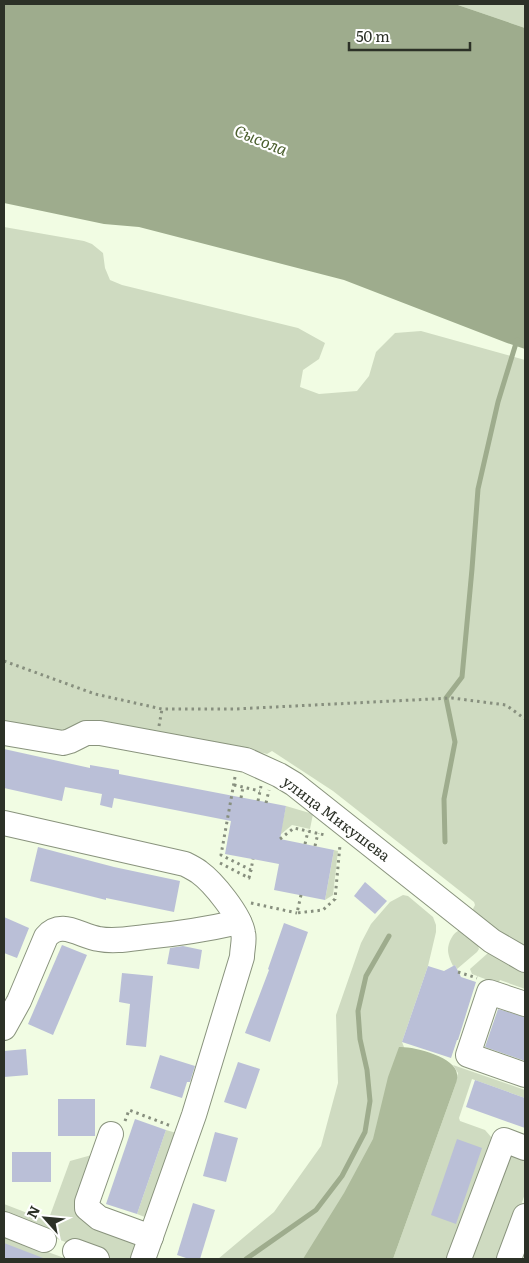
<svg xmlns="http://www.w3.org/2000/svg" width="529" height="1263" viewBox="0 0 529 1263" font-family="Literata,serif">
<rect width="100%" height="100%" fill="#f1fce3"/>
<g fill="#cfdbc1">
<path d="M 455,4 L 525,4 L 525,28 Z"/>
<path d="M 4,227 L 84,241 L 92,244 L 103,253 L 105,268 L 110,280 L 122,285 L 298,328 L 325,343 L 319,359 L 303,370 L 300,387 L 319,394 L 357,391 L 369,376 L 376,352 L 395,333 L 421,331 L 525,360 L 525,956 L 471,913 L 475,905 L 474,902 L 333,791 L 272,751 L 267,754 L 247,749 L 85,724 L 71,726 L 64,731 L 4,721 Z"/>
<path d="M 286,806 L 313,814 L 310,829 L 292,825 L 280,835 Z"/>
<path d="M 334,850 L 338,851 L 333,895 L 325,900 Z"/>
<path d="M 403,895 L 408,896 L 433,917 L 436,925 L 436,932 L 428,966 L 402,1042 L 420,1088 L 318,1259 L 218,1259 L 274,1212 L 321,1146 L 338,1083 L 336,1015 L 361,943 L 371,924 L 390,902 Z"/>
<path d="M 460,930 L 477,943 L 479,949 L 477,952 L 457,969 L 455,965 L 453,966 C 451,962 448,955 448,950 C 448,943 453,932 460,930 Z"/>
<path d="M 488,953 L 492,953 L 525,970 L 525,989 L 500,980 L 496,988 L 485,979 L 472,974 L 470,969 Z"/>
<path d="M 453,1065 L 525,1090 L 525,1098 L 472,1079 L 459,1118 L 460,1121 L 485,1130 L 492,1138 L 447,1259 L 393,1259 L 455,1086 L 458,1073 Z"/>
<path d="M 166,1130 L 180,1134 L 150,1219 L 137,1214 Z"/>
<path d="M 506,1152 L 525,1155 L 525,1194 L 501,1259 L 466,1259 Z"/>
<path d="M 99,1153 L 80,1207 L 137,1240 L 133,1259 L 111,1259 L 4,1219 L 4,1204 L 48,1221 L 70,1161 Z"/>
<path d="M 4,1236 L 67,1259 L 4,1259 Z"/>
</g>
<path fill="#adbb9b" d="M 399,1047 C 413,1046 456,1057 457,1074 C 458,1078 456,1083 455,1086 L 393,1259 L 303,1259 L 344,1193 L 373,1139 L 388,1077 Z"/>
<path fill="#9eac8d" d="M 4,4 L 455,4 L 525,28 L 525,349 L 507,343 L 344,280 L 139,227 L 104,224 L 4,203 Z"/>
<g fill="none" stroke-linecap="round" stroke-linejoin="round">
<g stroke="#9eac8d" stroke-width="5">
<path d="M 445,842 L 444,799 L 455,742 L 446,698 L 462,677 L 472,569 L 478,489 L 498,402 L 517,340"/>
<path d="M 246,1259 L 316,1210 L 342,1176 L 365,1132 L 370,1101 L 367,1070 L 360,1039 L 358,1011 L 366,976 L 389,936"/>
</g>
</g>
<g fill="#babfd7">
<path d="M 4,749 L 90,768 L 90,765 L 119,770 L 119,774 L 286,806 L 280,839 L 334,850 L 325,900 L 274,890 L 279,864 L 225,854 L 231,821 L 114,798 L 112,808 L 100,805 L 102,794 L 65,787 L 62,801 L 4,788 Z"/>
<path d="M 38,847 L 114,867 L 180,881 L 174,912 L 106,898 L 106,900 L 30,881 Z"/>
<path d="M 365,882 L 387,901 L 375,914 L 354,896 Z"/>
<path d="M 4,917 L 29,928 L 17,958 L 4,953 Z"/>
<path d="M 284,923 L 308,932 L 270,1042 L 245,1033 L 269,970 L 268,969 Z"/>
<path d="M 62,945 L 87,955 L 53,1035 L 28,1024 Z"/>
<path d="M 183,946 L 202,950 L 199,969 L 167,964 L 170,948 Z"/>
<path d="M 455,965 L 461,977 L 476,982 L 458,1040 L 457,1040 L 451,1058 L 402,1042 L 428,966 L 444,971 Z"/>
<path d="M 122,973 L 153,976 L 146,1047 L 126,1045 L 130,1004 L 119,1002 Z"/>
<path d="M 498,1009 L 525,1017 L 525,1061 L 485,1047 Z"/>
<path d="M 26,1049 L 28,1075 L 4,1077 L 4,1051 Z"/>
<path d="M 160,1055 L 195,1066 L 190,1082 L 187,1082 L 182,1098 L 150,1088 Z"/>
<path d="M 238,1062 L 260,1069 L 246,1109 L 224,1102 Z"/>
<path d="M 475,1080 L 525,1098 L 525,1128 L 466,1107 Z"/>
<rect x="58" y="1099" width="37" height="37"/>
<path d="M 135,1119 L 166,1130 L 137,1214 L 106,1204 Z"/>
<path d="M 215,1132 L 238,1138 L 226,1182 L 203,1176 Z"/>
<path d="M 457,1139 L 482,1148 L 456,1224 L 431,1215 Z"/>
<rect x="12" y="1152" width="39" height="30"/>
<path d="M 193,1203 L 215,1210 L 200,1259 L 189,1259 L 177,1255 Z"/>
<path d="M 4,1243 L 43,1258 L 43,1259 L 4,1259 Z"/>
</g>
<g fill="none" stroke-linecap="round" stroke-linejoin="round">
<g stroke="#89937d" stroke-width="26">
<g id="minor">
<path d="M 4,733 L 63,743 L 70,741 L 86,733 L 100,733 L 246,760 L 279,775 L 294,784 L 492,941 L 525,960"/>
<path d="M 4,823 L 185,864 C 189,866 195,869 199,872 C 213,882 240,915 243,933 C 245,940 242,949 242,957 L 194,1115 L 143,1259"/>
<path d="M 525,1004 L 489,992 L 468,1055 L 525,1075"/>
<path d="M 4,1028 L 19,1001 L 46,937 C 61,919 80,936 99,939 C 114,942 129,939 145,937 C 177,934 208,929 239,922"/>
<path d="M 111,1134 L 87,1202 L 87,1208 L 99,1218 L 151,1237"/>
<path d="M 4,1224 L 44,1240"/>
<path d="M 75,1251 L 97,1259"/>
<path d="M 459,1259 L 504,1140 L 525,1148"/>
<path d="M 509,1259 L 525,1216"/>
</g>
</g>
<g stroke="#878f7e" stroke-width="3" stroke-dasharray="2.5 4" stroke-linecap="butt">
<path d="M 4,661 L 95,694 L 162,709 L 235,709 L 452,698 L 506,705 L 525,719"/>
<path d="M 159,726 L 162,709"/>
<path d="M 235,777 L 221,855 L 251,870 L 253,859"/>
<path d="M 234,785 L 260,791"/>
<path d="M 241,798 L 243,787"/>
<path d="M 258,801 L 261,786"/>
<path d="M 266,803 L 269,790"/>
<path d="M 280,839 L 294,828 L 325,835"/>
<path d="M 305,844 L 308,831"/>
<path d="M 315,846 L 318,833"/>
<path d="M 220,863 L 249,878 L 251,870"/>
<path d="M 301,895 L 297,913 L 323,910 L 335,899 L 340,845"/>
<path d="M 251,903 L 297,913"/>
<path d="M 458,972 L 477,978"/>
<path d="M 125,1121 L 129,1110 L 171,1126"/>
</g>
<use href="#minor" stroke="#fff" stroke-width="24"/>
</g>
<g text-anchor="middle" stroke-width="4.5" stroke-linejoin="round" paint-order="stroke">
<g font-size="15" fill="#2c3127" stroke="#fff">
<text transform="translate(336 819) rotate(37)" y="5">улица Микушева</text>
</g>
<g font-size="16" font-style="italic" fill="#4b5f2e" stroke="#fff">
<text transform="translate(261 140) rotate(22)" y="6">Сысола</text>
</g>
</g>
<rect width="529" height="1263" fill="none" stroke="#2c3127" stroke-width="10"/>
<g transform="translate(45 1218) rotate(297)" stroke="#ffffff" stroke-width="4" paint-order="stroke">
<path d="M0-4L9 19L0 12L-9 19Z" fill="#2c3127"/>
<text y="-8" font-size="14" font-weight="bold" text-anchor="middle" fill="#2c3127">N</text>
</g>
<path d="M349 42v8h121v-8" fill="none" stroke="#2c3127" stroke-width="2.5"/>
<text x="356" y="42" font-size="15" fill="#2c3127" stroke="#ffffff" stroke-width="4" paint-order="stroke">50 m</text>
</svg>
